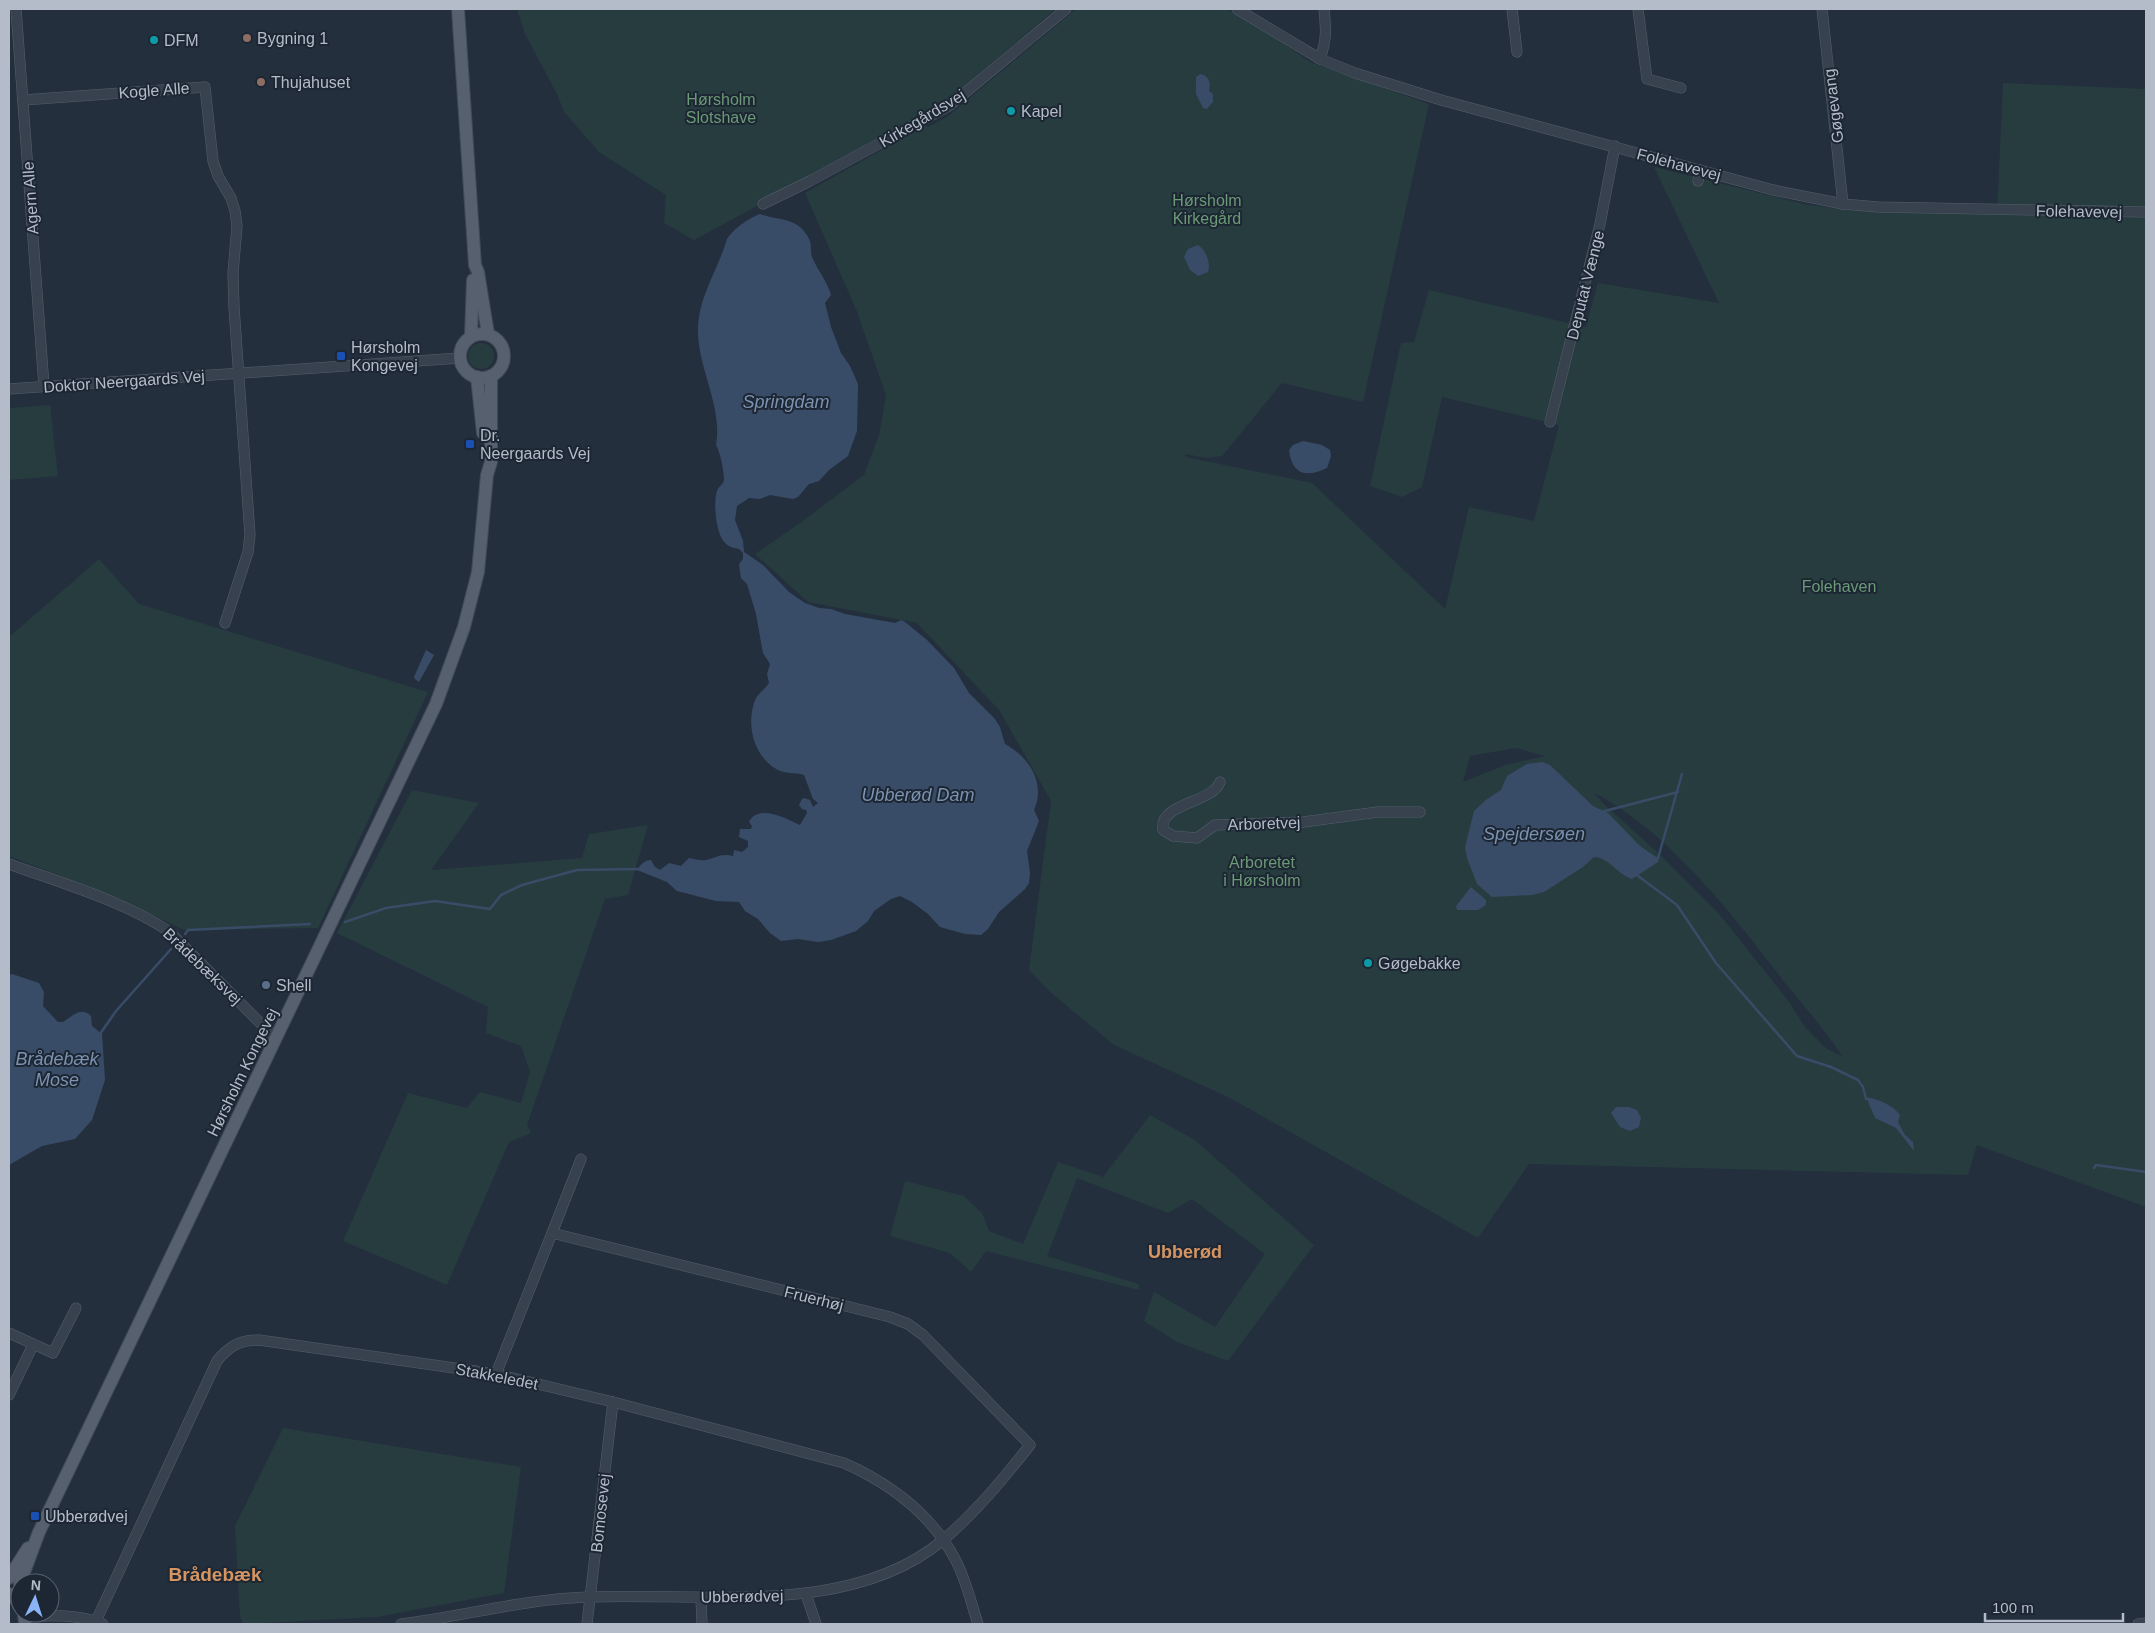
<svg xmlns="http://www.w3.org/2000/svg" width="2155" height="1633" viewBox="0 0 2155 1633" font-family="Helvetica,sans-serif">
<rect width="100%" height="100%" fill="#242f3e"/>
<g fill="#263c3f" fill-rule="evenodd">
<path d="M 517,9 L 1056,9 L 937,109 L 694,240 L 664,223 L 666,195 L 599,152 L 564,112 L 557,94 L 525,34 Z"/>
<path d="M 1076,9 L 1226,9 L 1270,34 L 1310,62 L 1429,104 L 1363,402 L 1282,383 L 1222,456 L 1206,458 L 1185,454 L 1186,457 L 1312,483 L 1445,609 L 1469,507 L 1534,521 L 1559,425 L 1442,397 L 1422,487 L 1402,497 L 1370,486 L 1401,343 L 1414,342 L 1429,290 L 1586,327 L 1598,283 L 1719,303 L 1654,167 L 1808,205 L 1872,212 L 1997,214 L 2003,83 L 2146,89 L 2146,1207 L 1977,1145 L 1968,1175 L 1529,1164 L 1478,1238 L 1230,1098 L 1114,1045 L 1049,991 L 1029,970 L 1051,801 L 999,710 L 917,623 L 808,602 L 755,554 L 800,523 L 864,475 L 879,435 L 886,395 L 856,309 L 805,193 L 926,125 L 928,127 L 947,117 ZM 1516,748 L 1545,756 L 1505,765 L 1463,782 L 1470,756 ZM 1594,793 C 1669,831 1735,918 1786,984 C 1805,1008 1826,1031 1842,1056 L 1827,1049 L 1804,1026 L 1790,1003 L 1720,915 L 1655,850 L 1604,804 Z"/>
<circle cx="481" cy="356" r="13"/>
<path d="M 50,405 L 58,476 L 9,480 L 9,408 Z"/>
<path d="M 99,559 L 139,604 L 428,692 L 318,928 L 184,930 L 118,898 L 9,856 L 9,637 Z"/>
<path d="M 412,790 L 479,803 L 431,870 L 582,858 L 589,834 L 648,825 L 628,895 L 605,899 L 527,1125 L 531,1133 L 509,1142 L 447,1285 L 343,1241 L 408,1093 L 467,1108 L 480,1092 L 521,1103 L 530,1072 L 521,1046 L 486,1033 L 488,1007 L 337,933 Z"/>
<path d="M 1150,1115 L 1195,1140 L 1314,1245 L 1228,1361 L 1177,1342 L 1144,1321 L 1154,1292 L 1215,1327 L 1265,1254 L 1192,1199 L 1168,1213 L 1077,1178 L 1047,1256 L 1139,1284 L 1139,1290 L 986,1251 L 971,1272 L 950,1253 L 890,1236 L 905,1181 L 964,1196 L 982,1213 L 989,1231 L 1023,1244 L 1058,1162 L 1103,1177 Z"/>
<path d="M 283,1428 L 521,1467 L 504,1593 L 377,1617 L 243,1624 L 240,1616 L 235,1526 Z"/>
</g>
<g fill="#394c67">
<path d="M 1200,74 C 1209,75 1211,83 1209,91 L 1213,94 L 1213,102 L 1207,109 L 1203,108 L 1196,94 L 1196,77 Z"/>
<path d="M 760,214 C 780,221 799,217 809,239 C 812,244 810,251 812,257 C 818,271 827,281 831,295 L 825,303 L 831,327 L 841,353 L 850,366 L 858,384 L 857,431 L 848,456 L 829,470 L 819,481 L 809,484 L 798,497 L 793,499 L 770,495 L 760,499 L 749,498 L 737,506 L 735,520 L 743,541 L 744,552 L 763,565 L 789,592 L 805,603 L 819,608 L 831,609 L 845,614 L 895,623 L 901,620 L 905,622 L 927,640 L 954,668 L 969,693 L 995,719 L 1000,727 L 1005,744 C 1029,757 1046,783 1034,810 L 1039,821 L 1027,851 L 1030,873 L 1029,883 L 1025,889 L 999,912 L 988,929 L 981,935 L 965,934 L 940,927 L 928,914 L 912,902 L 900,896 L 891,899 L 874,911 L 868,921 L 856,931 L 831,940 L 818,942 L 798,939 L 781,941 L 770,933 L 758,919 L 745,911 L 739,902 L 716,901 L 677,891 L 667,882 L 637,870 C 640,865 645,860 651,860 L 655,867 L 660,870 L 669,863 L 681,866 L 689,858 C 694,859 701,861 706,860 C 717,858 719,853 733,856 L 734,850 L 742,852 L 748,847 L 748,841 L 739,837 L 740,829 L 751,829 L 752,826 L 749,822 C 758,803 787,819 800,825 L 807,813 L 806,810 L 802,809 L 799,805 L 802,799 L 804,798 L 810,800 L 813,807 L 818,803 L 813,799 L 804,775 C 795,772 786,774 778,770 C 753,757 745,722 756,698 C 759,693 765,689 769,683 L 767,674 L 770,664 L 763,653 L 756,614 L 747,584 L 741,578 L 739,564 L 743,559 L 743,553 L 739,549 C 734,548 729,547 725,543 C 716,534 713,503 717,491 C 718,486 725,484 724,478 C 723,467 721,455 716,445 C 723,409 699,370 698,333 C 697,299 718,270 727,239 C 733,229 749,218 760,214 Z"/>
<path d="M 1198,245 C 1206,250 1211,263 1208,272 L 1198,276 L 1190,270 L 1184,257 L 1188,249 Z"/>
<path d="M 1303,441 L 1322,445 L 1330,450 L 1331,456 L 1327,468 C 1306,478 1292,475 1289,450 L 1293,445 Z"/>
<path d="M 426,650 L 434,655 L 419,682 L 415,679 L 414,677 Z"/>
<path d="M 1542,762 L 1550,765 L 1593,806 L 1608,813 L 1640,846 L 1659,859 L 1658,862 L 1632,879 C 1618,875 1609,857 1594,857 L 1583,867 L 1544,892 L 1532,895 L 1492,897 L 1477,884 L 1467,858 L 1465,847 L 1474,811 L 1487,799 L 1501,790 L 1507,776 L 1527,764 Z"/>
<path d="M 1471,887 L 1486,900 L 1486,905 L 1478,910 L 1457,910 L 1456,906 Z"/>
<path d="M 12,974 L 39,983 L 44,992 L 43,1006 L 58,1022 L 63,1022 C 73,1016 81,1006 91,1016 L 92,1026 L 102,1034 L 105,1080 L 92,1120 L 75,1139 L 42,1146 L 9,1165 L 9,975 Z"/>
<path d="M 1866,1097 C 1878,1099 1893,1105 1900,1115 L 1898,1122 L 1905,1135 L 1913,1142 L 1914,1151 L 1896,1128 L 1875,1118 Z"/>
<path d="M 1616,1107 L 1629,1107 L 1637,1110 L 1641,1118 L 1639,1127 L 1630,1131 L 1620,1127 L 1611,1113 Z"/>
</g>
<g fill="none" stroke-linecap="round" stroke-linejoin="round">
<g stroke="#394c67" stroke-width="2.5">
<path d="M 1601,812 L 1678,792"/>
<path d="M 1658,858 L 1682,774"/>
<path d="M 1638,876 L 1677,905 L 1716,963 L 1797,1056 L 1831,1067 L 1858,1080 L 1863,1087 L 1866,1099"/>
<path d="M 345,922 L 386,908 L 435,901 L 490,909 L 501,895 L 522,885 L 577,870 L 638,869"/>
<path d="M 185,934 L 188,930 L 310,924"/>
<path d="M 100,1034 L 116,1011 L 171,949"/>
<path d="M 2094,1168 L 2096,1165 L 2146,1172"/>
</g>
<g stroke="#565f6c" stroke-width="11">
<g id="minor">
<path d="M 16,9 L 44,386"/>
<path d="M 1237,9 L 1320,59 L 1355,73 L 1441,100 L 1773,190 L 1843,204 L 1878,207 L 2146,212"/>
<path d="M 1512,9 L 1517,52"/>
<path d="M 1638,9 L 1647,79 L 1681,88"/>
<path d="M 1822,9 L 1843,204"/>
<path d="M 1320,59 C 1327,39 1326,29 1324,9"/>
<path d="M 23,100 L 205,87 L 213,161 L 218,176 L 231,198 L 235,211 L 237,226 L 233,273 L 234,307 L 250,535 L 248,552 L 225,623"/>
<path d="M 1698,181 L 1700,170"/>
<path d="M 763,204 L 810,181 L 949,106 L 1066,9"/>
<path d="M 9,389 L 460,358"/>
<path d="M 1550,422 L 1600,224 L 1615,146"/>
<path d="M 1220,782 C 1213,803 1158,803 1163,830 L 1173,836 L 1197,838 L 1215,825 L 1303,822 L 1378,812 L 1420,812"/>
<path d="M 9,864 C 61,883 124,901 170,932 L 276,1039"/>
<path d="M 552,1233 L 581,1159"/>
<path d="M 9,1333 L 53,1353 L 76,1308"/>
<path d="M 9,1395 L 33,1345"/>
<path d="M 806,1594 L 816,1624"/>
<path d="M 701,1597 L 702,1624"/>
<path d="M 25,1617 C 51,1615 79,1614 103,1624"/>
<path d="M 96,1621 L 217,1361 C 229,1346 240,1340 259,1340 L 496,1374 L 613,1402 L 844,1463 C 889,1483 931,1514 955,1559 C 966,1579 971,1603 978,1624"/>
<path d="M 401,1624 C 464,1616 525,1599 588,1597 C 702,1592 850,1618 943,1540 C 976,1512 1004,1478 1030,1445 L 923,1335 L 908,1324 L 890,1317 L 552,1233 L 496,1374"/>
<path d="M 587,1624 L 613,1402"/>
<path d="M 2138,1624 L 2146,1623"/>
</g>
</g>
<g stroke="#414a57" stroke-width="14">
<g id="major">
<path d="M 458,9 L 475,265 L 478,272 L 488,334"/>
<circle cx="482" cy="356" r="22"/>
<path d="M 471,336 L 473,280"/>
<path d="M 477,377 L 483,433"/>
<path d="M 9,1578 L 28,1548"/>
<path d="M 20,1583 L 39,1532 L 436,704 L 464,627 L 478,572 L 487,475 L 491,462 L 491,376"/>
<path d="M 9,1594 L 20,1603"/>
<path d="M 24,1613 L 25,1624"/>
</g>
</g>
<use href="#minor" stroke="#38414e" stroke-width="10"/>
<use href="#major" stroke="#56606e" stroke-width="12"/>
</g>
<g fill="#8d6e63" stroke="#1d2633" stroke-width="2">
<circle cx="247" cy="38" r="5"/>
<circle cx="261" cy="82" r="5"/>
</g>
<g fill="#0f9aa8" stroke="#1d2633" stroke-width="2">
<circle cx="154" cy="40" r="5"/>
<circle cx="1011" cy="111" r="5"/>
<circle cx="1368" cy="963" r="5"/>
</g>
<g fill="#1a4fb4" stroke="#1d2633" stroke-width="2">
<rect x="336" y="351" width="10" height="10" rx="2.5"/>
<rect x="465" y="439" width="10" height="10" rx="2.5"/>
<rect x="30" y="1511" width="10" height="10" rx="2.5"/>
</g>
<circle fill="#5c6f8a" stroke="#1d2633" stroke-width="2" cx="266" cy="985" r="5"/>
<g text-anchor="middle" stroke-width="4" stroke-linejoin="round" paint-order="stroke">
<g font-size="16" fill="#b4bcc9" stroke="#1d2633" text-anchor="start">
<text x="257" y="44">Bygning 1</text>
<text x="164" y="46">DFM</text>
<text x="271" y="88">Thujahuset</text>
<text x="1021" y="117">Kapel</text>
<text x="351" y="353">Hørsholm<tspan x="351" dy="18">Kongevej</tspan></text>
<text x="480" y="441">Dr.<tspan x="480" dy="18">Neergaards Vej</tspan></text>
<text x="1378" y="969">Gøgebakke</text>
<text x="276" y="991">Shell</text>
<text x="45" y="1522">Ubberødvej</text>
</g>
<g font-size="16" fill="#b4bcc9" stroke="#1d2633">
<text transform="translate(154 90) rotate(-4)" y="6">Kogle Alle</text>
<text transform="translate(1833 106) rotate(-97)" y="6">Gøgevang</text>
<text transform="translate(922 118) rotate(-31)" y="6">Kirkegårdsvej</text>
<text transform="translate(1679 164) rotate(15)" y="6">Folehavevej</text>
<text transform="translate(30 198) rotate(-94)" y="6">Agern Alle</text>
<text transform="translate(2079 211) rotate(1)" y="6">Folehavevej</text>
<text transform="translate(1585 285) rotate(-76)" y="6">Deputat Vænge</text>
<text transform="translate(124 381) rotate(-4)" y="6">Doktor Neergaards Vej</text>
<text transform="translate(1264 823) rotate(-2)" y="6">Arboretvej</text>
<text transform="translate(203 966) rotate(44)" y="6">Brådebæksvej</text>
<text transform="translate(242 1072) rotate(-64)" y="6">Hørsholm Kongevej</text>
<text transform="translate(814 1298) rotate(14)" y="6">Fruerhøj</text>
<text transform="translate(497 1376) rotate(11)" y="6">Stakkeledet</text>
<text transform="translate(600 1513) rotate(-84)" y="6">Bomosevej</text>
<text transform="translate(742 1596) rotate(-1)" y="6">Ubberødvej</text>
</g>
<g font-size="16" fill="#6b9a76" stroke="#1d2633">
<text x="721" y="105">Hørsholm<tspan x="721" dy="18">Slotshave</tspan></text>
<text x="1207" y="206">Hørsholm<tspan x="1207" dy="18">Kirkegård</tspan></text>
<text x="1839" y="592">Folehaven</text>
<text x="1262" y="868">Arboretet<tspan x="1262" dy="18">i Hørsholm</tspan></text>
</g>
<g font-size="18" font-style="italic" fill="#7c92b1" stroke="#1d2633">
<text x="786" y="408">Springdam</text>
<text x="918" y="801">Ubberød Dam</text>
<text x="1534" y="840">Spejdersøen</text>
<text x="57" y="1065">Brådebæk<tspan x="57" dy="21">Mose</tspan></text>
</g>
<g font-size="18" font-weight="bold" fill="#d59563" stroke="#1d2633">
<text x="1185" y="1258">Ubberød</text>
</g>
<g font-size="19" font-weight="bold" fill="#d59563" stroke="#1d2633">
<text x="215" y="1581">Brådebæk</text>
</g>
</g>
<rect width="2155" height="1633" fill="none" stroke="#b4bcc9" stroke-width="20"/>
<g transform="translate(35 1598) rotate(4)"><circle r="24" fill="#1d2633" stroke="#59626f"/>
<path d="M0-4L9 19L0 12L-9 19Z" fill="#8ab4f8"/>
<text y="-8" font-size="14" font-weight="bold" text-anchor="middle" fill="#b4bcc9">N</text>
</g>
<path d="M1985 1613v8h138v-8" fill="none" stroke="#b4bcc9" stroke-width="2.5"/>
<text x="1992" y="1613" font-size="15" fill="#b4bcc9" stroke="#1d2633" stroke-width="4" paint-order="stroke">100 m</text>
</svg>
